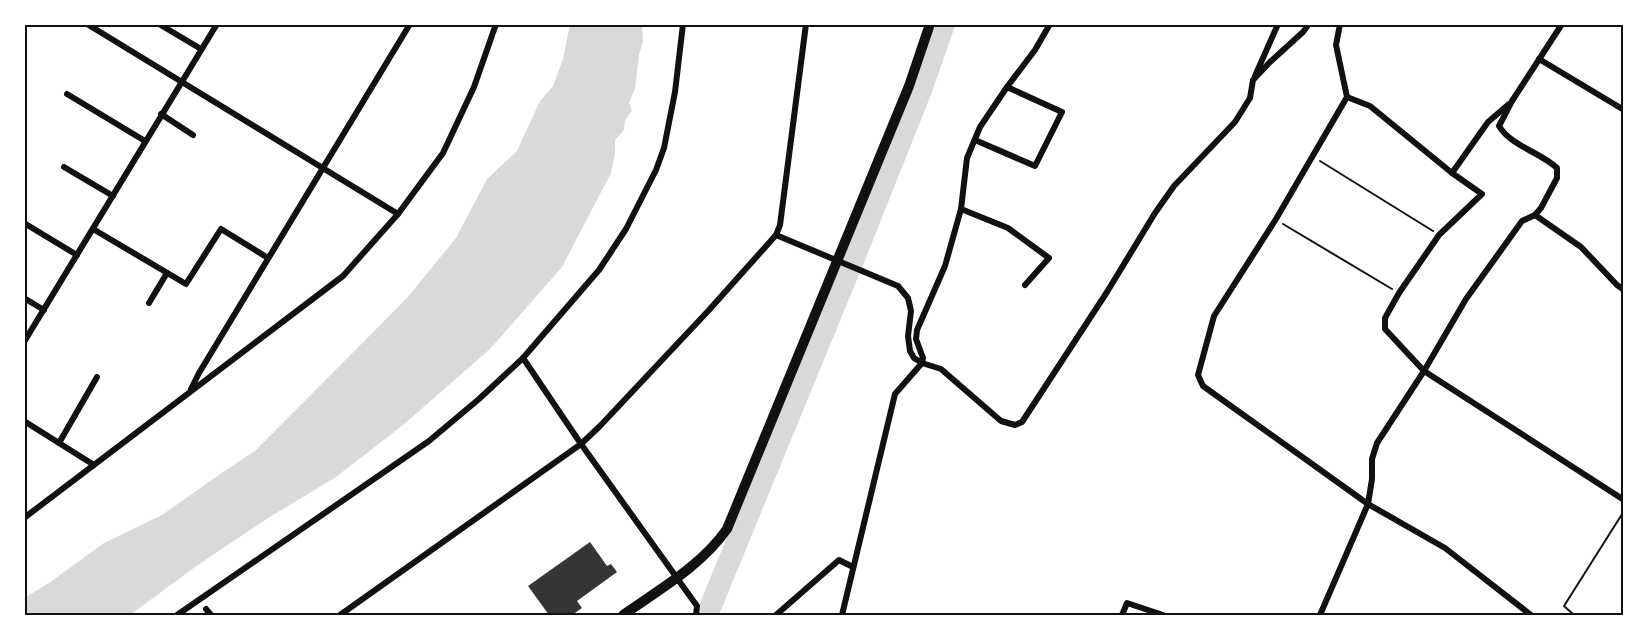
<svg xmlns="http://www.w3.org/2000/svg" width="1648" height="639" viewBox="0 0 1648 639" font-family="Figtree,sans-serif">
<rect width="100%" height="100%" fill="#fff"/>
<path fill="#d9d9d9" d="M 570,24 L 642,24 L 643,41 L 639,55 L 635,88 L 629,103 L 632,111 L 625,120 L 624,130 L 615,140 L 615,153 L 611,173 L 562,267 L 490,349 L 403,425 L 336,477 L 268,518 L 195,567 L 130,615 L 24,615 L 24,598 L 49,583 L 104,543 L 162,515 L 213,479 L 256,450 L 407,298 L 456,238 L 487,179 L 517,151 L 540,101 L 553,86 L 563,59 Z"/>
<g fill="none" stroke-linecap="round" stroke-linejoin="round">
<g stroke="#d9d9d9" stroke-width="22">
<path d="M 852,263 L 921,90 L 944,24"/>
<path d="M 707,615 L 849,270"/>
</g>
</g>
<path fill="#353535" d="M 590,542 L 607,566 L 611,564 L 617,572 L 577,601 L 582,608 L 572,615 L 549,615 L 528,586 Z"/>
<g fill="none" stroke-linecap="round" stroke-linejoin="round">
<g stroke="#111" stroke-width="2">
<path d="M 1320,161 L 1433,231"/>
<path d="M 1283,224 L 1392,289"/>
<path d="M 1574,615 L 1564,606 L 1624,511"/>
</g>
<g stroke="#111" stroke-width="6">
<path d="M 87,24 L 398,214"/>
<path d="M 159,24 L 201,49"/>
<path d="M 1340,24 L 1336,45 L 1347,97 L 1276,219 L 1214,316 L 1198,375 L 1203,386 L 1368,504 L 1445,548 L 1531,615"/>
<path d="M 1539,59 L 1624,110"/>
<path d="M 1255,76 L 1278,24"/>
<path d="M 67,94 L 145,141"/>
<path d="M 1347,97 L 1370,106 L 1452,173 L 1482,194 L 1439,235 L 1399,293 L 1385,318 L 1385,329 L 1424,371 L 1624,500"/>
<path d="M 161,114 L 193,135"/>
<path d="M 975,140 L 1035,166 L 1062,112 L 1007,87"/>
<path d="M 64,167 L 113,196"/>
<path d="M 1452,173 L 1488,122 L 1509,104"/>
<path d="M 961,209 L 1008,228 L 1049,258 L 1025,285"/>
<path d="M 1535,215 L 1581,247 L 1617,285 L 1624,290"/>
<path d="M 24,223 L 77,255"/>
<path d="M 93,229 L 186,284 L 221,229 L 268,258"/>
<path d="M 776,235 L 898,286 L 908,298 L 911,311 L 908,336 L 910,351 L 914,358 L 922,363 L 941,369 L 1001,421 L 1015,425 L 1022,422 L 1107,292 L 1155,213 L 1174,186 L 1235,122 L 1250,98 L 1253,80 L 1270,62 L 1303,32 L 1309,24"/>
<path d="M 24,298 L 44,310"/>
<path d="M 149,303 L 167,273"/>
<path d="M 24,342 L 217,24"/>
<path d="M 523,358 L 581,444 L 697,606 L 696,615"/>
<path d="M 191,389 L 199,373 L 410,24"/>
<path d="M 24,421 L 94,465"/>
<path d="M 59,443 L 97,377"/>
<path d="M 24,518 L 343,276 L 398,214 L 443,153 L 474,87 L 496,24"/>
<path d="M 206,609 L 211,615"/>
<path d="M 177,615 L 429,441 L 479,399 L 523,358 L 599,270 L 626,229 L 656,170 L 664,148 L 675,92 L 683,24"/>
<path d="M 340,615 L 581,444 L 600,426 L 709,310 L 776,235 L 780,225 L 806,24"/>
<path d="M 776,615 L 839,560 L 853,567"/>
<path d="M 842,615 L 895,394 L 922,363 L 923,358 L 916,339 L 917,330 L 945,266 L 961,209 L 967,158 L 980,127 L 1007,87 L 1035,50 L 1050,24"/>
<path d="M 1122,615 L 1127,603 L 1163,615"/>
<path d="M 1320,615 L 1368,504 L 1372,479 L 1372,459 L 1377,443 L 1424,371 L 1466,299 L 1522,221 L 1535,215 L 1541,208 L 1557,178 L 1557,168 C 1540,152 1511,146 1499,126 L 1512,101 L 1562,24"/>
</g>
<path stroke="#111" stroke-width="10" d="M 623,615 C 660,589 701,566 727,529 L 909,86 L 930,24"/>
</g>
<rect width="1648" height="639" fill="none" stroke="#ffffff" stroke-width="51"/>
<rect x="26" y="26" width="1596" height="588" fill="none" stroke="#111" stroke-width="2"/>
</svg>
